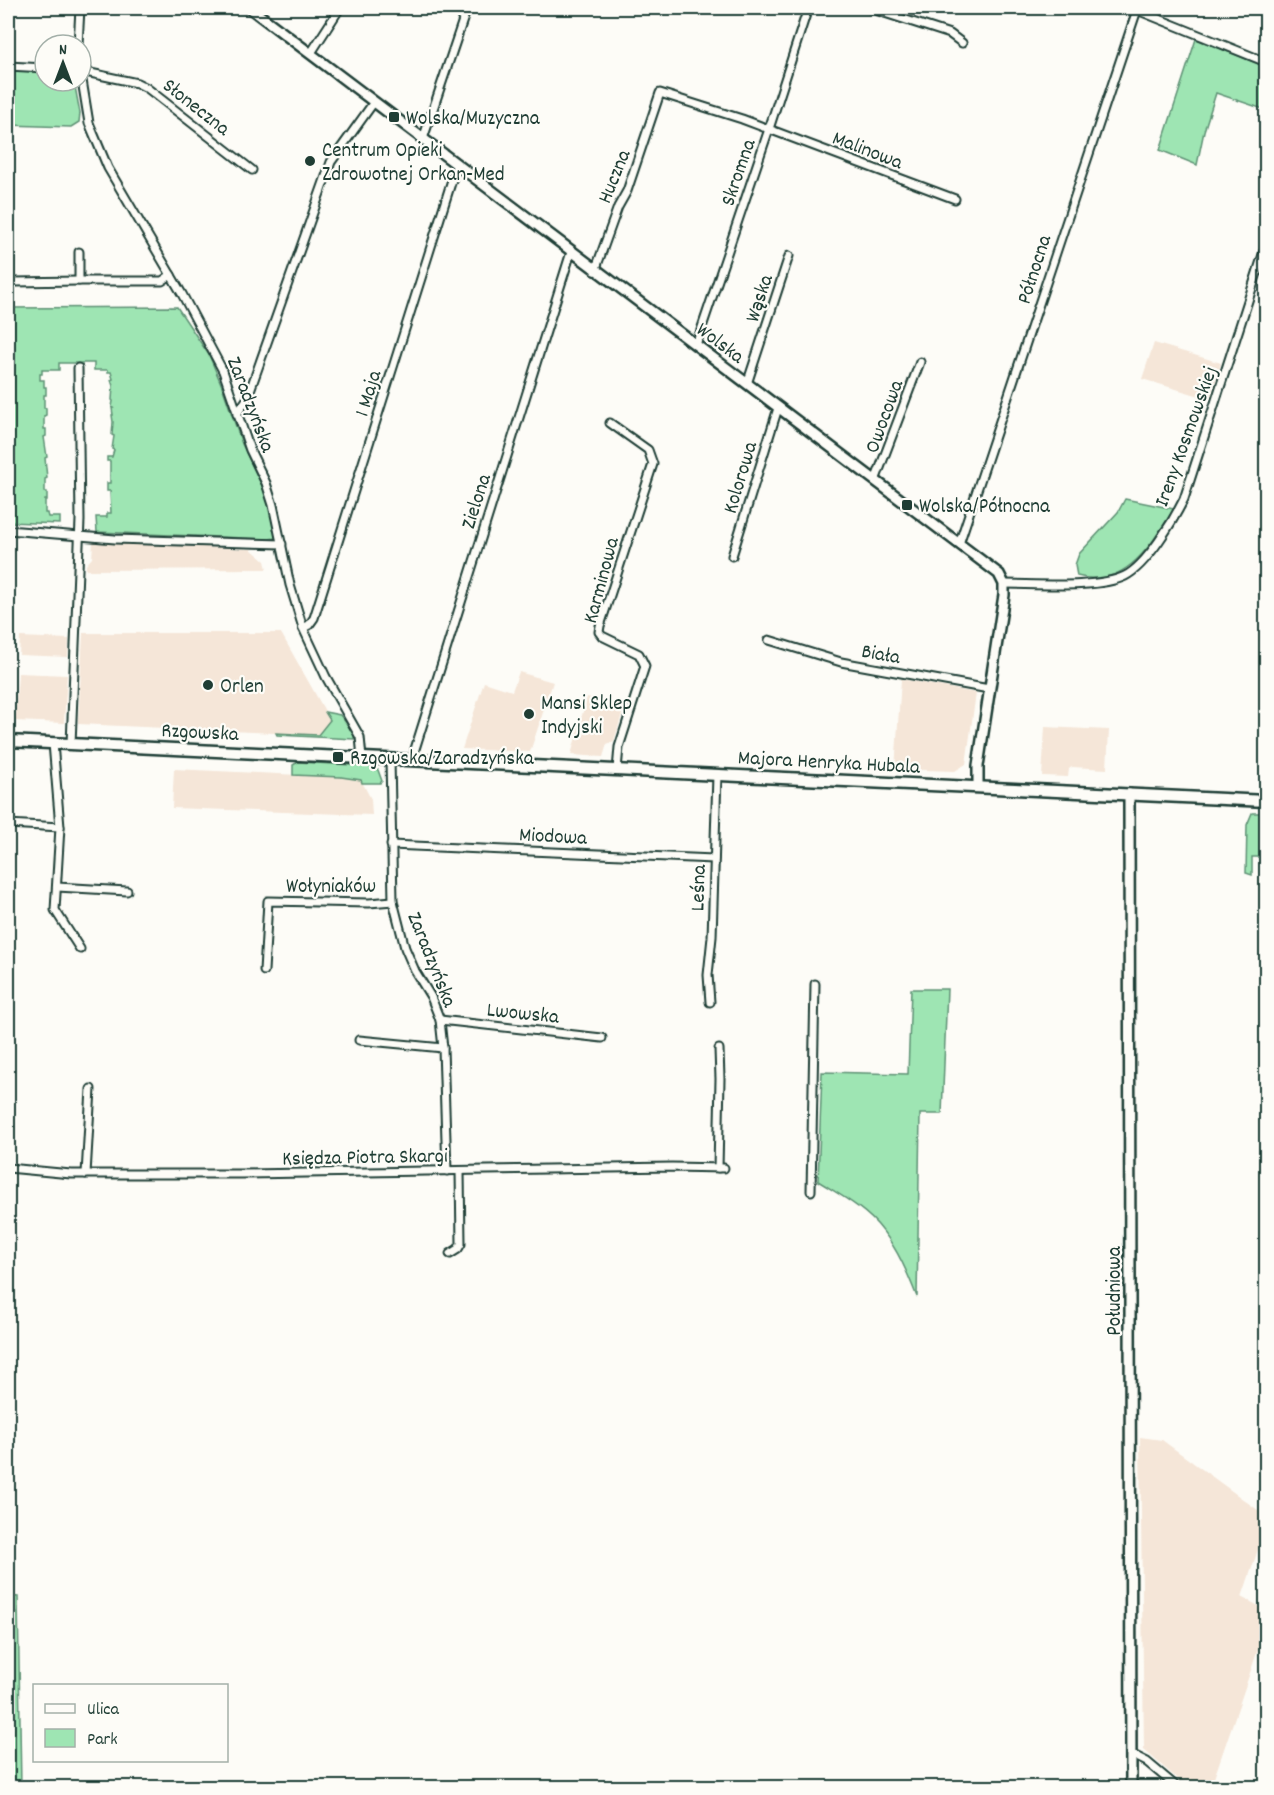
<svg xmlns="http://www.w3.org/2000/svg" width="1274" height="1795" viewBox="0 0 1274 1795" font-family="Dekko,sans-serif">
<rect width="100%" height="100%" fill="#fdfcf7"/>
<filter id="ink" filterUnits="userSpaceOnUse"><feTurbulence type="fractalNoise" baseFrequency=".0167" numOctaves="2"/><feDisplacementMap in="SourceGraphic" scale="12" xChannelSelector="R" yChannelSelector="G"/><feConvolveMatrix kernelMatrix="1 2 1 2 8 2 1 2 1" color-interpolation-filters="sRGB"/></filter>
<g filter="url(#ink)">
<g fill="#f5e6d8">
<path d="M 1154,343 L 1221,363 L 1210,399 L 1142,379 Z"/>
<path d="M 93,542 L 251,549 L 265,561 L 267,569 L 86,570 L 86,565 L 92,558 Z"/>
<path d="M 83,633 L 281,633 L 330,720 L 318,735 L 78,724 Z"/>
<path d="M 20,637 L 69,639 L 68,657 L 19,655 Z"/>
<path d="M 519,672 L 553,682 L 530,752 L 462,749 L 484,682 L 512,691 Z"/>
<path d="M 18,673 L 67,675 L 64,723 L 15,721 Z"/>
<path d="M 901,679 L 976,693 L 966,764 L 955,771 L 895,769 Z"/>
<path d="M 587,697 L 624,708 L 614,741 L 607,744 L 603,757 L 571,755 Z"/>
<path d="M 1045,727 L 1109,730 L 1107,769 L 1072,767 L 1069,769 L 1068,777 L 1042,776 Z"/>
<path d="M 174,769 L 341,777 L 361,780 L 371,799 L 372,815 L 172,808 Z"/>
<path d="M 1140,1437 L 1162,1440 L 1266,1516 L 1266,1526 L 1242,1597 L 1266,1610 L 1266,1626 L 1211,1787 L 1187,1787 L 1144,1750 Z"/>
</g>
<g fill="#9ee5b3" stroke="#5e9174" stroke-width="1.5">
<path d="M 1196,39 L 1266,67 L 1266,110 L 1216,93 L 1204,131 L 1197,165 L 1160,150 Z"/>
<path d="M 8,69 L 45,71 L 45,81 L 74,81 L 80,113 L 79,122 L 71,127 L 8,125 Z"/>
<path d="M 177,307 L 209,355 L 222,386 L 242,444 L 269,501 L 276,538 L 268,539 L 97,532 L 96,517 L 107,517 L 107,513 L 111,513 L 110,491 L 107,491 L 107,483 L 110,483 L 110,461 L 107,461 L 107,457 L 112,457 L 114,450 L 112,449 L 114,436 L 112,435 L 113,422 L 112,415 L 113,415 L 112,408 L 113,408 L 112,407 L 113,401 L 112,400 L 113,386 L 111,380 L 113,379 L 111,372 L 108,372 L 108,370 L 94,370 L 94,363 L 59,363 L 59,370 L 42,370 L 42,374 L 40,374 L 40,380 L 44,380 L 44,387 L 46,387 L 46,395 L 44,395 L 44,408 L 46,408 L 46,415 L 44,416 L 44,429 L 46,429 L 46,436 L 44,437 L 47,457 L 45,458 L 47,478 L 45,479 L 45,492 L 47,492 L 47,500 L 45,500 L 45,513 L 47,513 L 48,517 L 60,517 L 60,524 L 8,522 L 8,308 Z"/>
<path d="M 1125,499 L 1174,509 C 1151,544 1127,589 1077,576 L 1075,565 L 1079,554 L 1118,512 Z"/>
<path d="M 325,712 L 340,715 L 354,733 L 354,739 L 277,735 L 276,733 L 318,735 L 330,720 Z"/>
<path d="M 298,762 L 369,766 L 378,770 L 382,781 L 380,783 L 362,783 L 361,780 L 341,777 L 293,775 L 293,765 Z"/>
<path d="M 1252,813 L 1266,813 L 1266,857 L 1252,857 L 1252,875 L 1246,873 L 1247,825 Z"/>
<path d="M 911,989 L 947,989 L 942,1114 L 920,1114 L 917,1297 C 908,1274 898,1250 882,1230 C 866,1209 840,1195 818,1181 L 822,1072 L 908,1074 Z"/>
<path d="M 8,1596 L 18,1597 L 21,1787 L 8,1787 Z"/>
</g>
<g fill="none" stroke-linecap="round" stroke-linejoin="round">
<g stroke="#1f3d34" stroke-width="11">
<g id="minor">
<path d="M 869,8 L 950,34 L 962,43"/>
<path d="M 1137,10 L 1266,62"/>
<path d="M 78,45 L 80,8"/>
<path d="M 311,53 L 340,8"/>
<path d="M 8,66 L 45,68"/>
<path d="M 81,71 L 137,83 L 147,88 L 252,170"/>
<path d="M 81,74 L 89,123 L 108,168 L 182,294 L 223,371 L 250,450 L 266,483 L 273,505 L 290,585 L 303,628 L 326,677 L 360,737 L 362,758"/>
<path d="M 423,139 L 467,8"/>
<path d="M 79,252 L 79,281 L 162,281 L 171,275"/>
<path d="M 595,271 L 618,207 L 627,191 L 660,93 L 742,119 L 955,199"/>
<path d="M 14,282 L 79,281"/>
<path d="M 696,345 L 769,129 L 808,8"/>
<path d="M 747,384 L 789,256"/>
<path d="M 237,414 L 247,399 L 331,162 L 374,102"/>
<path d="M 610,423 L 648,450 L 653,464 L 600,626 L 599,632 L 602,636 L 639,654 L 645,666 L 619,747 L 617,770"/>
<path d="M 875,481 L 920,362"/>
<path d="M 8,530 L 115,539 L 282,544"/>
<path d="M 959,544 L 1137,10 L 1131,8"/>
<path d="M 732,556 L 778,408"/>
<path d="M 1004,584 C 1035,584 1099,589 1125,576 C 1147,565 1173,521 1184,499 L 1266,245"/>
<path d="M 303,628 L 309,625 L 314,618 L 457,164"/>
<path d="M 769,640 L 841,662 L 989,689"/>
<path d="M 53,743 L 60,827 L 55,910 L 80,949"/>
<path d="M 71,744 L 80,520 L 78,368"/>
<path d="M 390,760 L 393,901 L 405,948 L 415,971 L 431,997 L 440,1020 L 443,1048 L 447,1171"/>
<path d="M 414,761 L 415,749 L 571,252"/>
<path d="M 8,824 L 60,827"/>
<path d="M 391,845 L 714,859"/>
<path d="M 57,887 L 127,891"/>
<path d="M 264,971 L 268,901 L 369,903 L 393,901"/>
<path d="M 710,1002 L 708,975 L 712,937 L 717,775"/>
<path d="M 440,1020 L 602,1038"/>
<path d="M 359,1040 L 443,1048"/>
<path d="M 8,1168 L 71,1174 L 240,1174 L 672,1167 L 724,1168"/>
<path d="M 718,1168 L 720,1079 L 719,1049"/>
<path d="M 86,1174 L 91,1089"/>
<path d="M 811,1191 L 815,984"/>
<path d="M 450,1254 L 458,1249 L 461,1244 L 460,1171"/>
<path d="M 1131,1754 L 1147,1762 L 1178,1788"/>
</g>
</g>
<g stroke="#1f3d34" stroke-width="14">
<g id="tertiary">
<path d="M 250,8 L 999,574 L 1004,584 L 1004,595 L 978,766 L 978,787"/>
<path d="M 1129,794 L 1131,1788"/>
</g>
</g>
<g stroke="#1f3d34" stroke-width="15">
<path id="secondary" d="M 8,741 L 1266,801"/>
</g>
<use href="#minor" stroke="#fdfcf7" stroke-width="7"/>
<use href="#tertiary" stroke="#fdfcf7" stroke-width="9"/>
<use href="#secondary" stroke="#fdfcf7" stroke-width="10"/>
</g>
</g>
<g fill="#1f3d34" stroke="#fdfcf7" stroke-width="2">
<rect x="388" y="111" width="12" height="12" rx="3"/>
<circle cx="310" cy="161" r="6"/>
<rect x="901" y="499" width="12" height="12" rx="3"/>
<circle cx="208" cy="685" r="6"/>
<circle cx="529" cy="714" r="6"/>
<rect x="332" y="751" width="12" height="12" rx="3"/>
</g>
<g text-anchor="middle" stroke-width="4.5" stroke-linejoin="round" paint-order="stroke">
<g font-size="21" fill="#1f3d34" stroke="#fdfcf7">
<text transform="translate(197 106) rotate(38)" y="7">Słoneczna</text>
<text transform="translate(868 149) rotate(21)" y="7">Malinowa</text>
<text transform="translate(737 172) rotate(-71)" y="7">Skromna</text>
<text transform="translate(613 176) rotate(-68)" y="7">Huczna</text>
<text transform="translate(1033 269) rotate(-72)" y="7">Północna</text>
<text transform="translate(758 298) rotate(-72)" y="7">Wąska</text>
<text transform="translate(721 342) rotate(37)" y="7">Wolska</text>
<text transform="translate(367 393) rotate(-73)" y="7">1 Maja</text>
<text transform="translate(252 404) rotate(69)" y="7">Zaradzyńska</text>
<text transform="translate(883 416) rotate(-70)" y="7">Owocowa</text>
<text transform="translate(1185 436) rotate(-70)" y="7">Ireny Kosmowskiej</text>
<text transform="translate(739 477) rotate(-73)" y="7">Kolorowa</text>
<text transform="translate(475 501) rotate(-72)" y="7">Zielona</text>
<text transform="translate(600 580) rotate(-75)" y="7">Karminowa</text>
<text transform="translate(881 653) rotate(10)" y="7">Biała</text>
<text transform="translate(200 731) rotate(3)" y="7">Rzgowska</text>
<text transform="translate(829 761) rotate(3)" y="7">Majora Henryka Hubala</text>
<text transform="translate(553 835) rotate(3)" y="7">Miodowa</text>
<text x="331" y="892">Wołyniaków</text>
<text transform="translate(697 888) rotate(-88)" y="7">Leśna</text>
<text transform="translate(433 959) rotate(68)" y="7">Zaradzyńska</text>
<text transform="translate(523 1012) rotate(6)" y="7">Lwowska</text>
<text transform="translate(365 1156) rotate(-1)" y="7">Księdza Piotra Skargi</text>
<text transform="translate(1113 1291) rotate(-90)" y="7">Południowa</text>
</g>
<g font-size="21" fill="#1f3d34" stroke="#fdfcf7" text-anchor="start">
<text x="406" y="124">Wolska/Muzyczna</text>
<text x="322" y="156">Centrum Opieki<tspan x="322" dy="24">Zdrowotnej Orkan-Med</tspan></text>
<text x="919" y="512">Wolska/Północna</text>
<text x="220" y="692">Orlen</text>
<text x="541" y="709">Mansi Sklep<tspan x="541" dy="24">Indyjski</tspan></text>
<text x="350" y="764">Rzgowska/Zaradzyńska</text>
</g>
</g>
<rect width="1274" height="1795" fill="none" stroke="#fdfcf7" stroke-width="30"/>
<rect x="15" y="15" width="1244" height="1765" fill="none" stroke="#1f3d34" stroke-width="2" filter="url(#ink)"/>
<rect x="33" y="1684" width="195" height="78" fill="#fdfcf7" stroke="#a4b0a9" stroke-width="1.5"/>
<rect x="45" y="1704" width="30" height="9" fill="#fdfcf7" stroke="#a4b0a9" stroke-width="1.5"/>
<text x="87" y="1714" font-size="18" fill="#1f3d34">Ulica</text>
<rect x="45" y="1729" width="30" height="18" fill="#9ee5b3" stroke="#a4b0a9" stroke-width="1.5"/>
<text x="87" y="1744" font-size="18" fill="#1f3d34">Park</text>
<g transform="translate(63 63)"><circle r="28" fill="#fdfcf7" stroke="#a4b0a9" stroke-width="1.5"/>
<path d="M0-4.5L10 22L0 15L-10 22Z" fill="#1f3d34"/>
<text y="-9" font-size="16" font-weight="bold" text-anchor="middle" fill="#1f3d34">N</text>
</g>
</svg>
